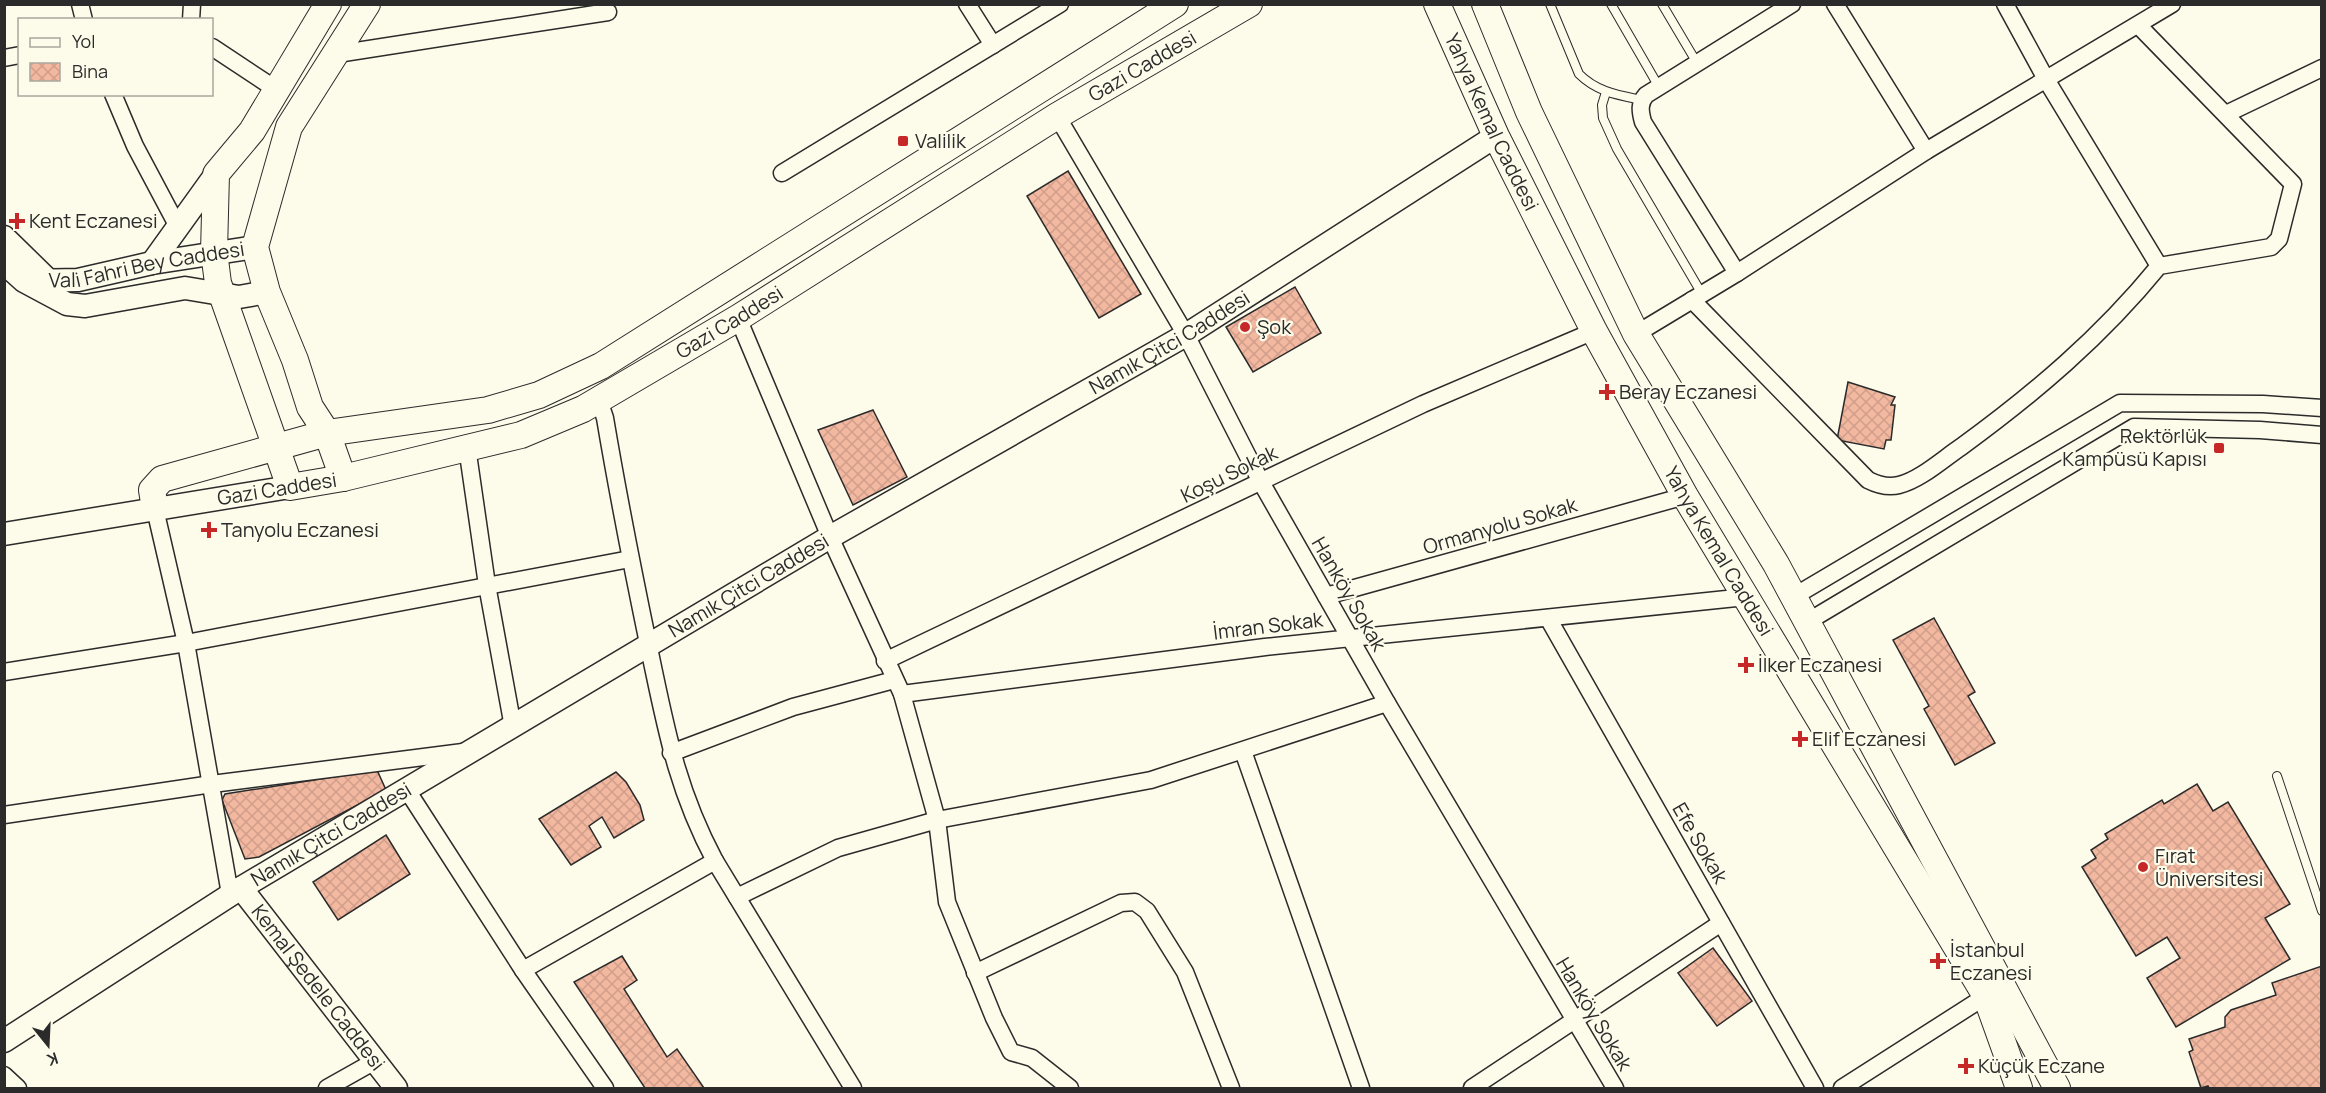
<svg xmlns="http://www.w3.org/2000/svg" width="2326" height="1093" viewBox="0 0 2326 1093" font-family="Manrope,sans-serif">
<defs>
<pattern id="building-cross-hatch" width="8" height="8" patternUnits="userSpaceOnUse" patternTransform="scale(1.5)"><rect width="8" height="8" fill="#f2b8a0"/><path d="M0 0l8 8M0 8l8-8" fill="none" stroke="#d09e8a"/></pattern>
</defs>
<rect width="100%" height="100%" fill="#fdfbea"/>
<g fill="url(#building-cross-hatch)" stroke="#2b2b2b" stroke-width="1.5">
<path d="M 1068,171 L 1141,294 L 1099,318 L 1027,196 Z"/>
<path d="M 1295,287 L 1321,333 L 1253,372 L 1226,327 Z"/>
<path d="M 1848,382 L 1895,397 L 1891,405 L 1895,405 L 1891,440 L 1886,440 L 1884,449 L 1837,440 Z"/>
<path d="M 873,410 L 907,477 L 853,505 L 818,430 Z"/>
<path d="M 1934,618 L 1975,692 L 1968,696 L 1995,743 L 1955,765 L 1924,709 L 1929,706 L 1893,640 Z"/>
<path d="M 377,770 L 386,790 L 259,857 L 245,859 L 222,800 L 225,794 Z"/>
<path d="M 616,772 L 626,782 L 640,805 L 644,820 L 614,838 L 602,817 L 589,826 L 601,847 L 571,865 L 539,819 Z"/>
<path d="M 2197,784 L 2213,811 L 2228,802 L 2290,904 L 2265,918 L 2290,959 L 2176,1027 L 2147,978 L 2180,958 L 2167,937 L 2136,956 L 2082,867 L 2096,858 L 2091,850 L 2108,839 L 2105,834 L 2162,800 L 2164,804 Z"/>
<path d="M 386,835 L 410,874 L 338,920 L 313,882 Z"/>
<path d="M 1713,948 L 1752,1001 L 1717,1026 L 1678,973 Z"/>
<path d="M 622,956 L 637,980 L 624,989 L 667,1057 L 677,1049 L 704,1088 L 645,1088 L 574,982 Z"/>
<path d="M 2322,966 L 2322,1088 L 2209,1088 L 2208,1086 L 2201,1088 L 2189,1052 L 2193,1050 L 2189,1039 L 2225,1027 L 2225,1017 L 2231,1010 L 2276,995 L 2272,983 Z"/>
</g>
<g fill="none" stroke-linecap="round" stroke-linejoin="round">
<g stroke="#2b2b2b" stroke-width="10">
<g id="lane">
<path d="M 1550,4 L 1579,74 C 1597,92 1618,95 1642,100"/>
<path d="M 1611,4 L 1659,87"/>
<path d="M 1662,4 L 1697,63"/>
<path d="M 1606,92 L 1602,105 L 1603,118 L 1617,149 L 1702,294"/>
<path d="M 2277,776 L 2322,911"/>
</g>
</g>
<g stroke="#2b2b2b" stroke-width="19">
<g id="street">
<path d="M 80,4 L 84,20"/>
<path d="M 967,4 L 993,45"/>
<path d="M 1835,4 L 1926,151"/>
<path d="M 2005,4 L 2047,81 L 2159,266"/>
<path d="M 191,20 L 192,4"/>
<path d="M 212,47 L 277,90"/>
<path d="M 337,54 L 608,12"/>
<path d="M 4,58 L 20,55"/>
<path d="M 113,94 L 135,146 L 177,225"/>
<path d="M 2226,114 L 2322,68"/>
<path d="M 1057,116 L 1186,335 L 1261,482 L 1387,703 L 1615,1088"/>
<path d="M 782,173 L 1060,4"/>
<path d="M 1737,273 L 1643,122 C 1640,111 1639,103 1646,95 L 1792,4"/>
<path d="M 1692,300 L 1868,480 C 1878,485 1888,488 1899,485 C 1920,480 1943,459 1961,447 C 2035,393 2101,337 2159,266 L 2271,247 L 2279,239 L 2293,184 L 2138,25"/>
<path d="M 738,318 L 830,537 L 902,694 L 937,820 L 947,902 L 994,1018 L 1011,1052 L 1032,1058 L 1070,1088"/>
<path d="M 1636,334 L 1737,273 L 1926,151 L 2172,4"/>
<path d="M 599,400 L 605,418 C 618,495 633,571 649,648 C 666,728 676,788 715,861 L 853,1088"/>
<path d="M 467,447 L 487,585 L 513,727"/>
<path d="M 155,509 L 186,643 L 230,894"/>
<path d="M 1326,596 L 1685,496"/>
<path d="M 1793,597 L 2120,403 L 2263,404 L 2322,408"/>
<path d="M 1548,618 L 1815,1088"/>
<path d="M 1807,622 L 2134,427 L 2260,430 L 2322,435"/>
<path d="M 885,661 L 1423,404 L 1594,331"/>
<path d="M 4,672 L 186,643 L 630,559"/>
<path d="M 902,694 L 1265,647 L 1746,597"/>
<path d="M 1243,751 L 1361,1088"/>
<path d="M 671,753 L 793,707 L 894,680"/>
<path d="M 407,790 L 523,970 L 605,1088"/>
<path d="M 4,815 L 212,784 L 463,752"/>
<path d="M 737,897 L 838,848 L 937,820 L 1151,780 L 1387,703"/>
<path d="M 523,970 L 715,861"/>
<path d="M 975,973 L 1121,903 L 1135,902 L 1147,911 L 1185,972 L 1231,1088"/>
<path d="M 4,1075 L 18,1088"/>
<path d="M 327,1088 L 375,1061"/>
<path d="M 1472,1088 L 1721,923"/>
<path d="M 1842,1088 L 1986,996"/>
</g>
</g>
<g stroke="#2b2b2b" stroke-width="25">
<g id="secondary">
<path d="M 4,237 L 50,282"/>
<path d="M 4,263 L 24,281 L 67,304 L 85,306 L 185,288 L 239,297 L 267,292"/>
<path d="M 152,263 L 216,174"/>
<path id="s1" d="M 26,281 L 78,280 L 152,263 L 255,247"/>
<path d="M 4,534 L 290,487"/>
<path id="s2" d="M 241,888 L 396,1088"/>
<path id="s3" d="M 4,1041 L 241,888 L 830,537 L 1186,335 L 1496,136"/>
</g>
</g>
<g stroke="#2b2b2b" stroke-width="28">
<g id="primary">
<path id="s4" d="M 328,4 L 252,131 L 216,174 L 214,252 L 218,283 L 290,487 L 343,478 L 521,435 L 583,409 L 738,318 L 1057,116 L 1249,4"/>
<path id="s5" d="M 1437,4 L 1496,136 L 1594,331 L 1685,496 L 1986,996 L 2019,1088"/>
<path d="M 1485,4 L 1529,112 L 1636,334 L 1776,564 L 2057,1088"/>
<path d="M 343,478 L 327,433 L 310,407 L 295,360 L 267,292 L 255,247 L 289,127 L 367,4"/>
<path d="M 155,509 L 152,490 L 162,479 L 327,433 L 488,410 L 539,395 L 601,366 L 1175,4"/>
</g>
</g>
<use href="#lane" stroke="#fdfbea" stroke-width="8"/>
<use href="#street" stroke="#fdfbea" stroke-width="16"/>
<use href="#secondary" stroke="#fdfbea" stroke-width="22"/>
<use href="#primary" stroke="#fdfbea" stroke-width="26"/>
</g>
<g fill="#c62828" stroke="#fdfbea" stroke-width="2">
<rect x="897" y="135" width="12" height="12" rx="3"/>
<path d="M14 212h6v6h6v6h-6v6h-6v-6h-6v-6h6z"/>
<circle cx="1245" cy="327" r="6"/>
<path d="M1604 383h6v6h6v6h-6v6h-6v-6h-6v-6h6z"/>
<rect x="2213" y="442" width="12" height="12" rx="3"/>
<path d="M206 521h6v6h6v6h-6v6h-6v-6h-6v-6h6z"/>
<path d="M1743 656h6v6h6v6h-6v6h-6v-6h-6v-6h6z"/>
<path d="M1797 730h6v6h6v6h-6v6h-6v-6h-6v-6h6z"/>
<circle cx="2143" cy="867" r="6"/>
<path d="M1935 952h6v6h6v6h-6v6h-6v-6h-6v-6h6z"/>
<path d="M1963 1057h6v6h6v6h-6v6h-6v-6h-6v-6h6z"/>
</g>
<g text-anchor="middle" stroke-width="4.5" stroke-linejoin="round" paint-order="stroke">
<g font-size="20" fill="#2b2b2b" stroke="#fdfbea">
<text dy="7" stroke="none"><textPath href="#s4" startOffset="1490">Gazi Caddesi</textPath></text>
<text dy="7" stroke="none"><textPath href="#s5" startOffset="130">Yahya Kemal Caddesi</textPath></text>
<text dy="7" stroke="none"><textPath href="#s1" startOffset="122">Vali Fahri Bey Caddesi</textPath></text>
<text dy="7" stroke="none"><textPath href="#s4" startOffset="1004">Gazi Caddesi</textPath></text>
<text dy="7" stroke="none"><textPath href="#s3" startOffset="1359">Namık Çitci Caddesi</textPath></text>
<text transform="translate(1229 474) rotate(-26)" y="7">Koşu Sokak</text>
<text transform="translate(277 489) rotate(-9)" y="7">Gazi Caddesi</text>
<text transform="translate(1500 526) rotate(-16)" y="7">Ormanyolu Sokak</text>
<text dy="7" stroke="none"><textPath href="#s5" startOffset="616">Yahya Kemal Caddesi</textPath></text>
<text dy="7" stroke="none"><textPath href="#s3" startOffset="873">Namık Çitci Caddesi</textPath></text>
<text transform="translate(1349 594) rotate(60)" y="7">Hanköy Sokak</text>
<text transform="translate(1268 626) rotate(-7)" y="7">İmran Sokak</text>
<text dy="7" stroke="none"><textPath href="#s3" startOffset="387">Namık Çitci Caddesi</textPath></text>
<text transform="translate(1700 843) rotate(60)" y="7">Efe Sokak</text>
<text dy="7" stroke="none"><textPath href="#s2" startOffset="126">Kemal Şedele Caddesi</textPath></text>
<text transform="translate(1594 1014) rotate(59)" y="7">Hanköy Sokak</text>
</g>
<g font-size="20" fill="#2b2b2b" stroke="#fdfbea" text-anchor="start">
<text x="915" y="148">Valilik</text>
<text x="29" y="228">Kent Eczanesi</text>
<text x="1257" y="334">Şok</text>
<text x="1619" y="399">Beray Eczanesi</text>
<text x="2207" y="443" text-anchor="end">Rektörlük<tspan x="2207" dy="23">Kampüsü Kapısı</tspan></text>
<text x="221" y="537">Tanyolu Eczanesi</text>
<text x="1758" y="672">İlker Eczanesi</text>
<text x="1812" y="746">Elif Eczanesi</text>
<text x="2155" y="863">Fırat<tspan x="2155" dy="23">Üniversitesi</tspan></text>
<text x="1950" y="957">İstanbul<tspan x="1950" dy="23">Eczanesi</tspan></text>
<text x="1978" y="1073">Küçük Eczane</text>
</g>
</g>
<rect width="2326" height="1093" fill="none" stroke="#2b2b2b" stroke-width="12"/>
<rect x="18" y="18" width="195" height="78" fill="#fdfbea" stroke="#a9a89e" stroke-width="1.5"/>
<rect x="30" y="38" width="30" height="9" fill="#fdfbea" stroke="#a9a89e" stroke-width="1.5"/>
<text x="72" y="48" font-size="18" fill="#2b2b2b">Yol</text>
<rect x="30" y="63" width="30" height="18" fill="url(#building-cross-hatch)" stroke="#a9a89e" stroke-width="1.5"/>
<text x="72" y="78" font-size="18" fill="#2b2b2b">Bina</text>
<g transform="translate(48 1045) rotate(162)" stroke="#fdfbea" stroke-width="4.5" paint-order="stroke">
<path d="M0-4.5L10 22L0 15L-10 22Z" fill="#2b2b2b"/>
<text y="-9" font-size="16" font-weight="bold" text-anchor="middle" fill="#2b2b2b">K</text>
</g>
</svg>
